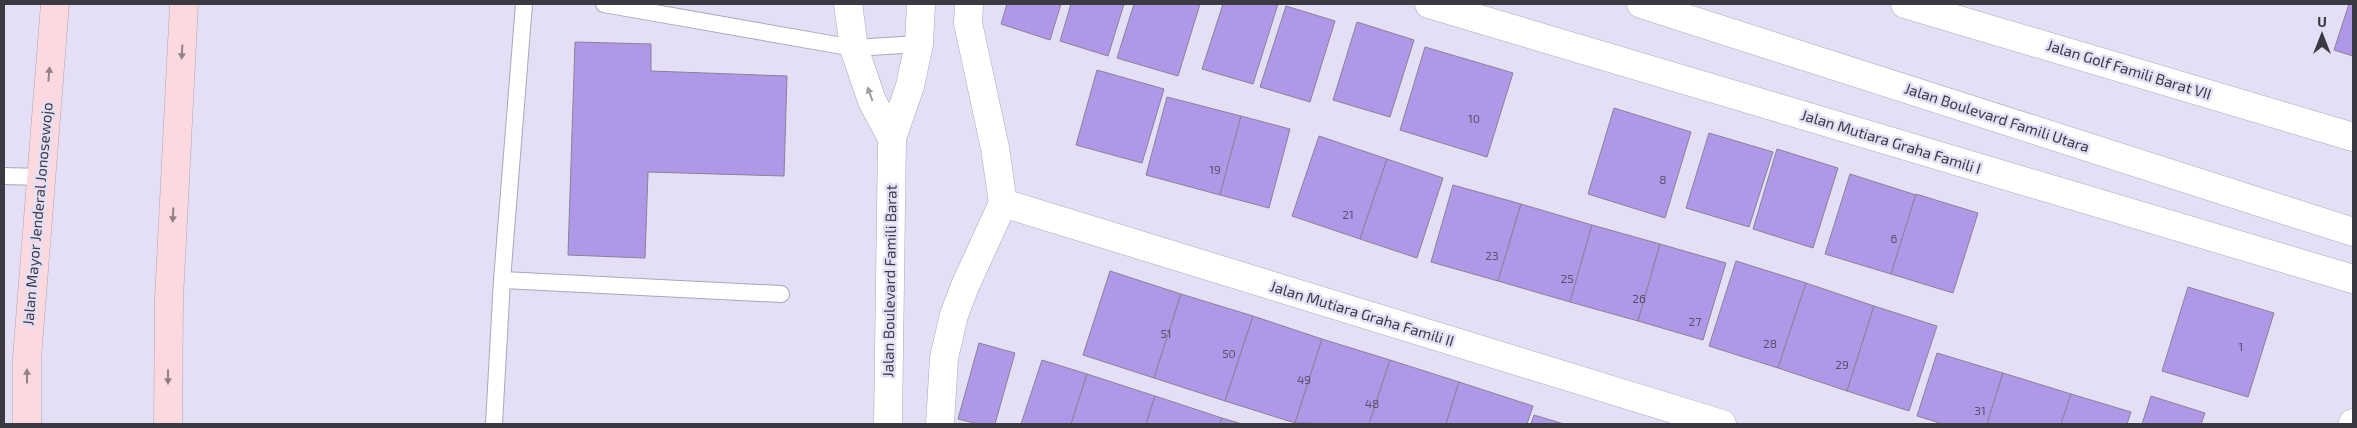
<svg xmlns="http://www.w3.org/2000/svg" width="2357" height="428" viewBox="0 0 2357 428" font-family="'Exo 2',sans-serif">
<rect width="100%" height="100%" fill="#e5dff6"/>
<g fill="#b098e9" stroke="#888297">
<path d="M 1007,4 L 1061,4 L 1050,40 L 1001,24 Z"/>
<path d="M 1071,4 L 1124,4 L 1108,56 L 1060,41 Z"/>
<path d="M 1134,4 L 1200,4 L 1178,76 L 1117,58 Z"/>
<path d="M 1223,4 L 1278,4 L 1253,84 L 1202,69 Z"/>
<path d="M 2349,4 L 2353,4 L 2353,56 L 2334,50 Z"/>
<path d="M 1286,6 L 1335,21 L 1310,102 L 1260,87 Z"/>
<path d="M 1357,22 L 1414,40 L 1390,117 L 1333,100 Z"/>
<path d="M 575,42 L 651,44 L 651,71 L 787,76 L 784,176 L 648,172 L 645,258 L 568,255 Z"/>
<path d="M 1425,47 L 1513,73 L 1487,157 L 1400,130 Z"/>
<path d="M 1097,70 L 1164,89 L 1142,163 L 1076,145 Z"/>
<path d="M 1167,97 L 1241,116 L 1220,195 L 1146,175 Z"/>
<path d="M 1614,108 L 1691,132 L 1665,218 L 1588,194 Z"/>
<path d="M 1241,116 L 1290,129 L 1269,208 L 1220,195 Z"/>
<path d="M 1709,133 L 1773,152 L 1749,227 L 1686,208 Z"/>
<path d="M 1319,136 L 1387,159 L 1360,239 L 1292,216 Z"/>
<path d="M 1777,149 L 1838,168 L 1813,248 L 1753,229 Z"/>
<path d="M 1387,159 L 1443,178 L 1417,258 L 1360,239 Z"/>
<path d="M 1850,174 L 1916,195 L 1891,274 L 1825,254 Z"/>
<path d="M 1453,185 L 1521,204 L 1498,281 L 1431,262 Z"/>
<path d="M 1916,194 L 1978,213 L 1953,293 L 1891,274 Z"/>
<path d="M 1521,204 L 1592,225 L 1570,302 L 1498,281 Z"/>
<path d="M 1592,225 L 1660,244 L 1638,321 L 1570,302 Z"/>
<path d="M 1660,244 L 1726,263 L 1703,340 L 1638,321 Z"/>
<path d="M 1736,261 L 1806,283 L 1778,368 L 1709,346 Z"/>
<path d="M 1110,271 L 1181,294 L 1154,378 L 1083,355 Z"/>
<path d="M 1806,283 L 1874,306 L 1847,391 L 1778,368 Z"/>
<path d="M 2188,287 L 2274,313 L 2248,397 L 2162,371 Z"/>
<path d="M 1181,294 L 1253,316 L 1225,401 L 1154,378 Z"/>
<path d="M 1874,306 L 1937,326 L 1909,411 L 1847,391 Z"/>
<path d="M 1253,316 L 1322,339 L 1295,423 L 1225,401 Z"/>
<path d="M 1322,339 L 1390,360 L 1369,424 L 1295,423 Z"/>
<path d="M 979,343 L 1015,353 L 995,424 L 978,424 L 958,419 Z"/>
<path d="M 1937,353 L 2003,373 L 1987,424 L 1943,424 L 1917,416 Z"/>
<path d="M 1042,360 L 1087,374 L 1071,424 L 1021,424 Z"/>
<path d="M 1390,360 L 1459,382 L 1446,424 L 1369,424 Z"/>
<path d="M 2003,373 L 2071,394 L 2061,424 L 1987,424 Z"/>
<path d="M 1087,374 L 1155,396 L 1146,424 L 1071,424 Z"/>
<path d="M 1459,382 L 1533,406 L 1527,424 L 1446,424 Z"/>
<path d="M 2071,394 L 2131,412 L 2127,424 L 2061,424 Z"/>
<path d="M 1155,396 L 1222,418 L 1220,424 L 1146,424 Z"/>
<path d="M 2151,396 L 2205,413 L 2201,424 L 2142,424 Z"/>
<path d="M 1534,415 L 1564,424 L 1531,424 Z"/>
<path d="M 1222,418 L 1242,424 L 1220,424 Z"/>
</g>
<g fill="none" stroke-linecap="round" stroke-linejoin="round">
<g stroke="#aba6bb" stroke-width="18">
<g id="service">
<path d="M 604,4 L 854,48 L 919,44"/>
<path d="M 4,176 L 40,177"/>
<path d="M 502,280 L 781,294"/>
<path d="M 494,424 L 502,280 L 524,4"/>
</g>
</g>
<g stroke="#aba6bb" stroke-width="29">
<g id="minor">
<path d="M 1429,4 L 2353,279"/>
<path d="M 1905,4 L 2353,137"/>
<path d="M 1003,203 L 1722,424"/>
<path d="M 940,424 L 944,358 L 954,315 L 965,286 L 1003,203 L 995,148 L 968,23 L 969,4"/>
<path d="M 2353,424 L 2353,423"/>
</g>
</g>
<g stroke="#aba6bb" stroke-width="29">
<g id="tertiary">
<path d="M 848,4 L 854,48 L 872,101 L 892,138"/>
<path d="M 1641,4 L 2353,232"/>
<path d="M 888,424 L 892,138 L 910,86 L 919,44 L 921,4"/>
</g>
</g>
<g stroke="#aba6bb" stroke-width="29">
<g id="secondary">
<path d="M 27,424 L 27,358 L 55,4"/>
<path d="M 168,424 L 169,299 L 184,4"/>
</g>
</g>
<use href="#service" stroke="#fff" stroke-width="16"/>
<use href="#minor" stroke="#fff" stroke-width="28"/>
<use href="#tertiary" stroke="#fff" stroke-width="28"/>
<use href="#secondary" stroke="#fcd9de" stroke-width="28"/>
</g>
<defs><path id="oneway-solid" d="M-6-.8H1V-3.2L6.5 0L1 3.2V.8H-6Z" transform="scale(1.25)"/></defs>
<g fill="#928188">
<use href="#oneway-solid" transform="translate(182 52) rotate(93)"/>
<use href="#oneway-solid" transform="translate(49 74) rotate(-85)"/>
<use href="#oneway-solid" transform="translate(173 215) rotate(93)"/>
<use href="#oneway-solid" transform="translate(27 376) rotate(-90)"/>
<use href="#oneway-solid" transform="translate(168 377) rotate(90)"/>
</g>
<use fill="#9d9ca0" href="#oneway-solid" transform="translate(870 94) rotate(-110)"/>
<g text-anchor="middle" stroke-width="5" stroke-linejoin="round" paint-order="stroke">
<g font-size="12" fill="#58516c">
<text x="1474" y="123">10</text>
<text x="1215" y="174">19</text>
<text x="1663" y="184">8</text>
<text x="1348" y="219">21</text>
<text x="1894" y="243">6</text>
<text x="1492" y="260">23</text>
<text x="1567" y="283">25</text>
<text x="1639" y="303">26</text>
<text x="1695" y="326">27</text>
<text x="1166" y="338">51</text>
<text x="1770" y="348">28</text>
<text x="2241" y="351">1</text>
<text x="1229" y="358">50</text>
<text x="1842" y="369">29</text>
<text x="1304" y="384">49</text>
<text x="1372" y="408">48</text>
<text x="1980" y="415">31</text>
</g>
<g font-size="15" fill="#3b3942" stroke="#e5dff6">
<text transform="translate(2129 70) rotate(17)" y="5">Jalan Golf Famili Barat VII</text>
<text transform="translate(1997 118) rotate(18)" y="5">Jalan Boulevard Famili Utara</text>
<text transform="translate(1891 142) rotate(17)" y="5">Jalan Mutiara Graha Famili I</text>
<text transform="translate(38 214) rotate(-85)" y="5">Jalan Mayor Jenderal Jonosewojo</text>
<text transform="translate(890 281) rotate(-89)" y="5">Jalan Boulevard Famili Barat</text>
<text transform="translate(1362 314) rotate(17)" y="5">Jalan Mutiara Graha Famili II</text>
</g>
</g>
<rect width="2357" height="428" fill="none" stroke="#3b3942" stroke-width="10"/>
<g transform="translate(2322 35)" stroke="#e5dff6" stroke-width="4" paint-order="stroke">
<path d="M0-4L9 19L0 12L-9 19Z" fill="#3b3942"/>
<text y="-8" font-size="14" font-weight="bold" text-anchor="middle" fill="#3b3942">U</text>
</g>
</svg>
